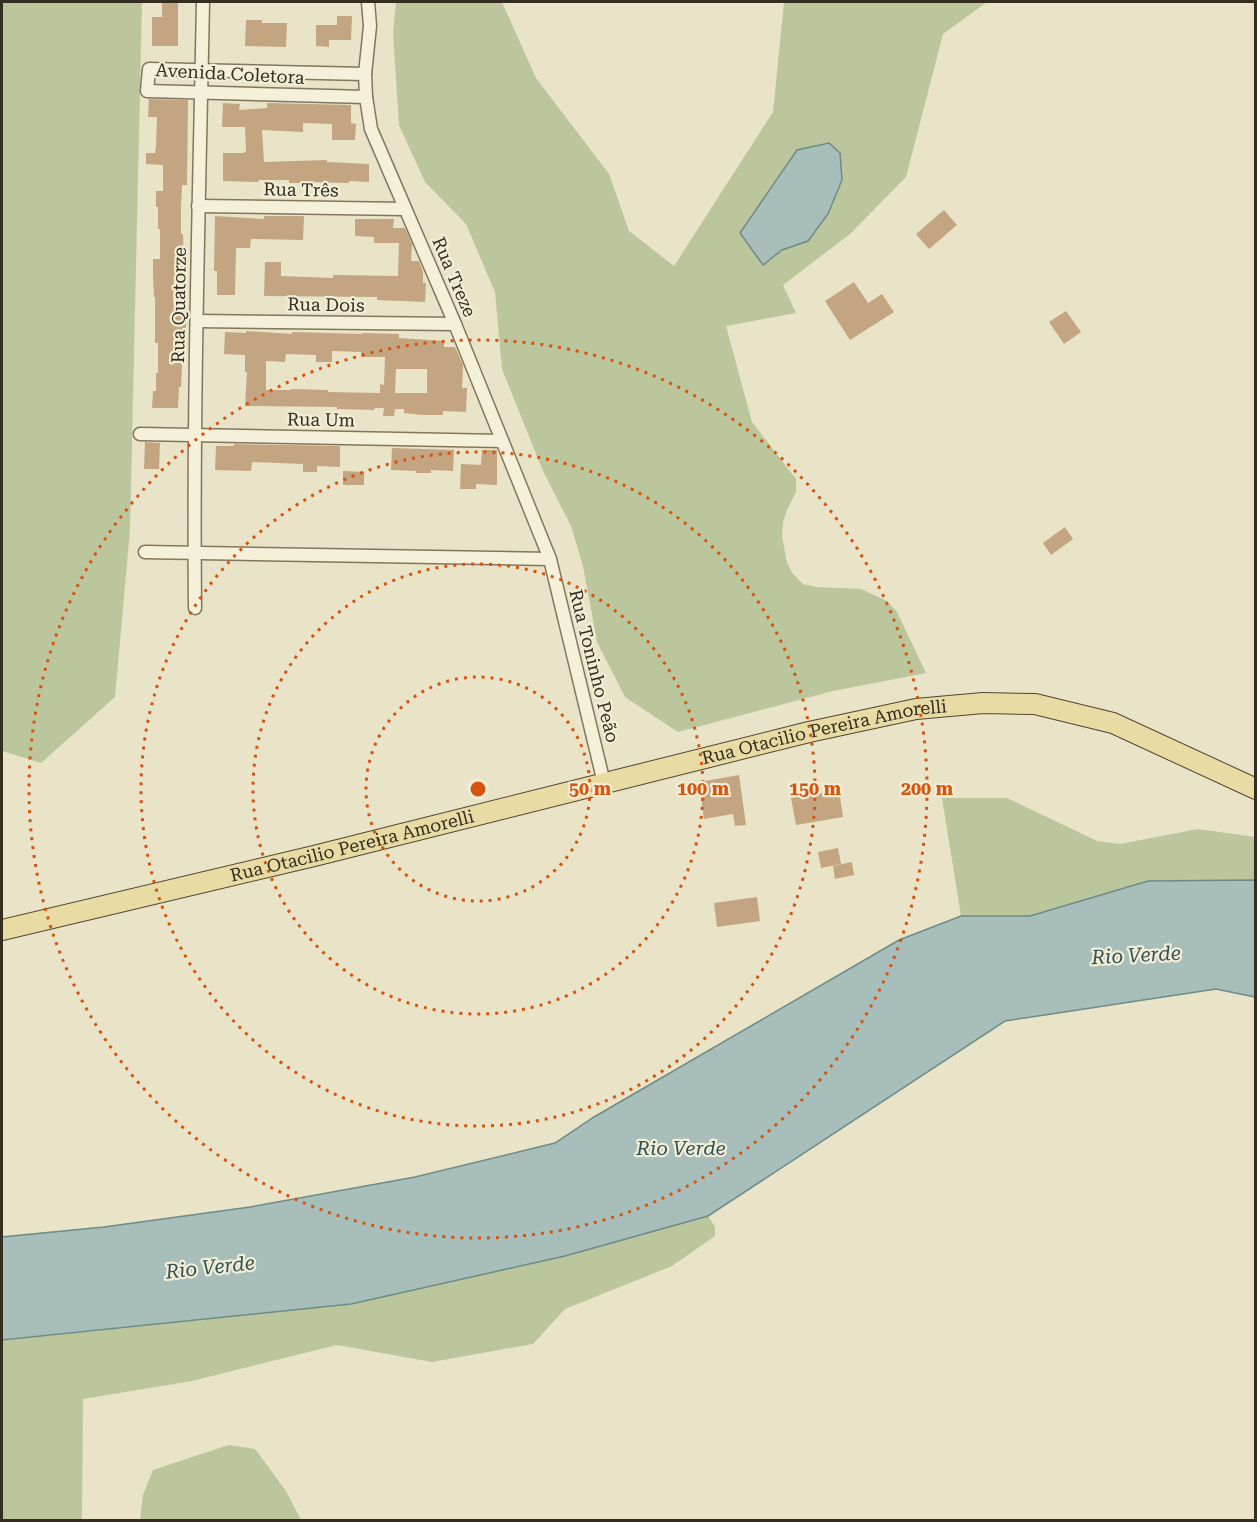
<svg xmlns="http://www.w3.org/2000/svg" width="1257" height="1522" viewBox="0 0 1257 1522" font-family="'Roboto Serif',serif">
<rect width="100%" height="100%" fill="#e9e3c7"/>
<g fill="#bcc69c">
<path d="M 2,2 L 142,2 L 130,530 L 115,697 L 41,763 L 2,751 Z"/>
<path d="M 396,2 L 502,2 L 536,78 L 609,174 L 629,231 L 674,266 L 773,112 L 784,2 L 987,2 L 943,34 L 906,177 L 850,234 L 783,285 L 796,313 L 726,326 L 752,422 L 796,479 L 796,492 L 787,510 L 783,522 L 782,536 L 787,563 L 793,574 L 803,584 L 816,587 L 861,589 L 887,601 L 897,612 L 926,673 L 833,691 L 678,732 L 625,697 L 597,642 L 583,566 L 571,526 L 543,471 L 502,369 L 495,292 L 466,224 L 425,182 L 399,125 L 393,33 Z"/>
<path d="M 942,798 L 1007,798 L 1097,841 L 1120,844 L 1198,829 L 1255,837 L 1255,880 L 1148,881 L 1030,916 L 961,916 Z"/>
<path d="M 708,1216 L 715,1227 L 715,1236 L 672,1266 L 565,1309 L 533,1344 L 432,1362 L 337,1345 L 192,1381 L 83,1399 L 82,1520 L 2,1520 L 2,1340 L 351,1304 L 565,1256 Z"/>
<path d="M 229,1445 L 255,1449 L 286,1491 L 301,1520 L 140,1520 L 143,1495 L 153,1470 Z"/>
</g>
<g fill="#a8beba" stroke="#6f8b88" stroke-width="1.5">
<path d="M 829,143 L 840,153 L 842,180 L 828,214 L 808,241 L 782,250 L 763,265 L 740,233 L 797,150 Z"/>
<path d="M 1255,880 L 1255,997 L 1216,989 L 1005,1021 L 708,1216 L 565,1256 L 351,1304 L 2,1340 L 2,1237 L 104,1227 L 250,1207 L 415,1177 L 555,1143 L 594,1117 L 899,940 L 961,916 L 1030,916 L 1148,881 Z"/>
</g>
<g fill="#c3a581" fill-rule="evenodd">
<path d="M 162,2 L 178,2 L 178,46 L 152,46 L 152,17 L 162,17 Z"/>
<path d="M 337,16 L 352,16 L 351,40 L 329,40 L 329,47 L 316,46 L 316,25 L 337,25 Z"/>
<path d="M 246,20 L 262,20 L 262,23 L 287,23 L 286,47 L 245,46 Z"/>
<path d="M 149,99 L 188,100 L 187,185 L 182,185 L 181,207 L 181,234 L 183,234 L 184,276 L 174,276 L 173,302 L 187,302 L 185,344 L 183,344 L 181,387 L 179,387 L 178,408 L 152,408 L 153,391 L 156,391 L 156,373 L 158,373 L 158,343 L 155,343 L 155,297 L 154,297 L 153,276 L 153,259 L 160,259 L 160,229 L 158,229 L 158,207 L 156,207 L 156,191 L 163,191 L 163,165 L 146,164 L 146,153 L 155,153 L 156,146 L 157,117 L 148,117 Z"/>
<path d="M 223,103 L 240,104 L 239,110 L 267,108 L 267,103 L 351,105 L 351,123 L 356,124 L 355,140 L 332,140 L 332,124 L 303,123 L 303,132 L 262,130 L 264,162 L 327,160 L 327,162 L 369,164 L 369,182 L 349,181 L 349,183 L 304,182 L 304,183 L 289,183 L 289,180 L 259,180 L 258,182 L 223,181 L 223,153 L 244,153 L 244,152 L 246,152 L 245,127 L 222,127 Z"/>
<path d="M 944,210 L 957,225 L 929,249 L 916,234 Z"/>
<path d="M 215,216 L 264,219 L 264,216 L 304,216 L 303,240 L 251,239 L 250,248 L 236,248 L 235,295 L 217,295 L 217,271 L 214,271 Z"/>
<path d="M 355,219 L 394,219 L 393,228 L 405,228 L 412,244 L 411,261 L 419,261 L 423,272 L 423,283 L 426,283 L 425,302 L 377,300 L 377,297 L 264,296 L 265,262 L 281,262 L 281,276 L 333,278 L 333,275 L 398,276 L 399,243 L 374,243 L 374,237 L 355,236 Z"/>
<path d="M 854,282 L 868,303 L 882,294 L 894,312 L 850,340 L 825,301 Z"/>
<path d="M 1066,311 L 1081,332 L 1064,344 L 1049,322 Z"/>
<path d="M 246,331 L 292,334 L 292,332 L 362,334 L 362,333 L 399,334 L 399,338 L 444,341 L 444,347 L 455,347 L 463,365 L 462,388 L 467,388 L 466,412 L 443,411 L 443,415 L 423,415 L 404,413 L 404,409 L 395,409 L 394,416 L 383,416 L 384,408 L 375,408 L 374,410 L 337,409 L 337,407 L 245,406 L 247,372 L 245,372 L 245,355 L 224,354 L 225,332 L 246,333 ZM 332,351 L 361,352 L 361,357 L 385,357 L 384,385 L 380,384 L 380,393 L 328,392 L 328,390 L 291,389 L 291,390 L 266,390 L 266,361 L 285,362 L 286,354 L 316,355 L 316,362 L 332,362 ZM 396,369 L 427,369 L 427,393 L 395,393 Z"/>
<path d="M 145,442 L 160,443 L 159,469 L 144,469 Z"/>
<path d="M 234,444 L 340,446 L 340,467 L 317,466 L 317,472 L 303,472 L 303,464 L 252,462 L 251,471 L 215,470 L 216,446 L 234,446 Z"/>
<path d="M 392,448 L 454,450 L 453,471 L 431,470 L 431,473 L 416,473 L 416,471 L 391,470 Z"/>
<path d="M 482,450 L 497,450 L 497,485 L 476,484 L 476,489 L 460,489 L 461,464 L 481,465 Z"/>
<path d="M 343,471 L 364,472 L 364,485 L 343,485 Z"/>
<path d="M 1065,527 L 1073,539 L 1051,555 L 1043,543 Z"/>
<path d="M 739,775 L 746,825 L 735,826 L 733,814 L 704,819 L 699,782 Z"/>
<path d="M 839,790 L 843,817 L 796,825 L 791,798 Z"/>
<path d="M 838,848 L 841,864 L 821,868 L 818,852 Z"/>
<path d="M 852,862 L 854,875 L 835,879 L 833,866 Z"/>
<path d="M 757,897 L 760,921 L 717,927 L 714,903 Z"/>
</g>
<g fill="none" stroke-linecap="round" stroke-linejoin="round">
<g stroke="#83765e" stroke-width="15">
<g id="street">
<path d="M 368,2 L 370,26 L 365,74 L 366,97 L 371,129 L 455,324 L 550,559 L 604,783"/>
<path d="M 365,74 L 149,69 L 147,91 L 366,97"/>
<path d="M 198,206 L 405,209"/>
<path d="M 197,321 L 455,324"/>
<path d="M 140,434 L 502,441"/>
<path d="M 145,552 L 550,559"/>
<path d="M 195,608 C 193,406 199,204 203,2"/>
</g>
</g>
<g stroke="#514532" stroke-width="22">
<g id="primary">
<path id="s1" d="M 2,930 L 314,856 L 809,732 L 916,709 L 983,703 L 1035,704 L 1113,723 L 1256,789"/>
</g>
</g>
<use href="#street" stroke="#f5f0d9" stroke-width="12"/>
<use href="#primary" stroke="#e8dba3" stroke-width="20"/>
</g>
<g fill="none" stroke="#d6550e" stroke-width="3" stroke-dasharray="3 6">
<circle cx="478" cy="789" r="112"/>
<circle cx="478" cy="789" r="225"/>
<circle cx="478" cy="789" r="337"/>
<circle cx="478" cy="789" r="449"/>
</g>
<g text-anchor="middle" stroke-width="4.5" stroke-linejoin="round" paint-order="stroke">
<g font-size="18" fill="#352d20" stroke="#f2edd6">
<text transform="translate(230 74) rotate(3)" y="6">Avenida Coletora</text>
<text transform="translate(301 190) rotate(1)" y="6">Rua Três</text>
<text transform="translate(454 277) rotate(67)" y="6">Rua Treze</text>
<text transform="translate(179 305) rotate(-89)" y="6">Rua Quatorze</text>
<text transform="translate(326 305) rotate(1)" y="6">Rua Dois</text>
<text transform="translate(321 420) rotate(1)" y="6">Rua Um</text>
<text transform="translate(594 666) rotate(76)" y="6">Rua Toninho Peão</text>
<text dy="6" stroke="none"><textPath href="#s1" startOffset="846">Rua Otacilio Pereira Amorelli</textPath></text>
<text dy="6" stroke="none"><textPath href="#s1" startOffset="360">Rua Otacilio Pereira Amorelli</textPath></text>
</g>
<g font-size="20" font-style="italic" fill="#315153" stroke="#f2edd6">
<text transform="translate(1136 955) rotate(-3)" y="7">Rio Verde</text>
<text x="681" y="1155">Rio Verde</text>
<text transform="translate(210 1267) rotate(-6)" y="7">Rio Verde</text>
</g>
</g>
<circle cx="478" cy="789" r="9" fill="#d6550e" stroke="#f2edd6" stroke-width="3"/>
<g font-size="18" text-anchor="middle" font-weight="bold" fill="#d6550e" stroke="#f2edd6" stroke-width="4.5" stroke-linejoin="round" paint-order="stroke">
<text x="590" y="795">50 m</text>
<text x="703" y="795">100 m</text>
<text x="815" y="795">150 m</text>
<text x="927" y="795">200 m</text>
</g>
<rect width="1257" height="1522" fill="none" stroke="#352d20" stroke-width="6"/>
</svg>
